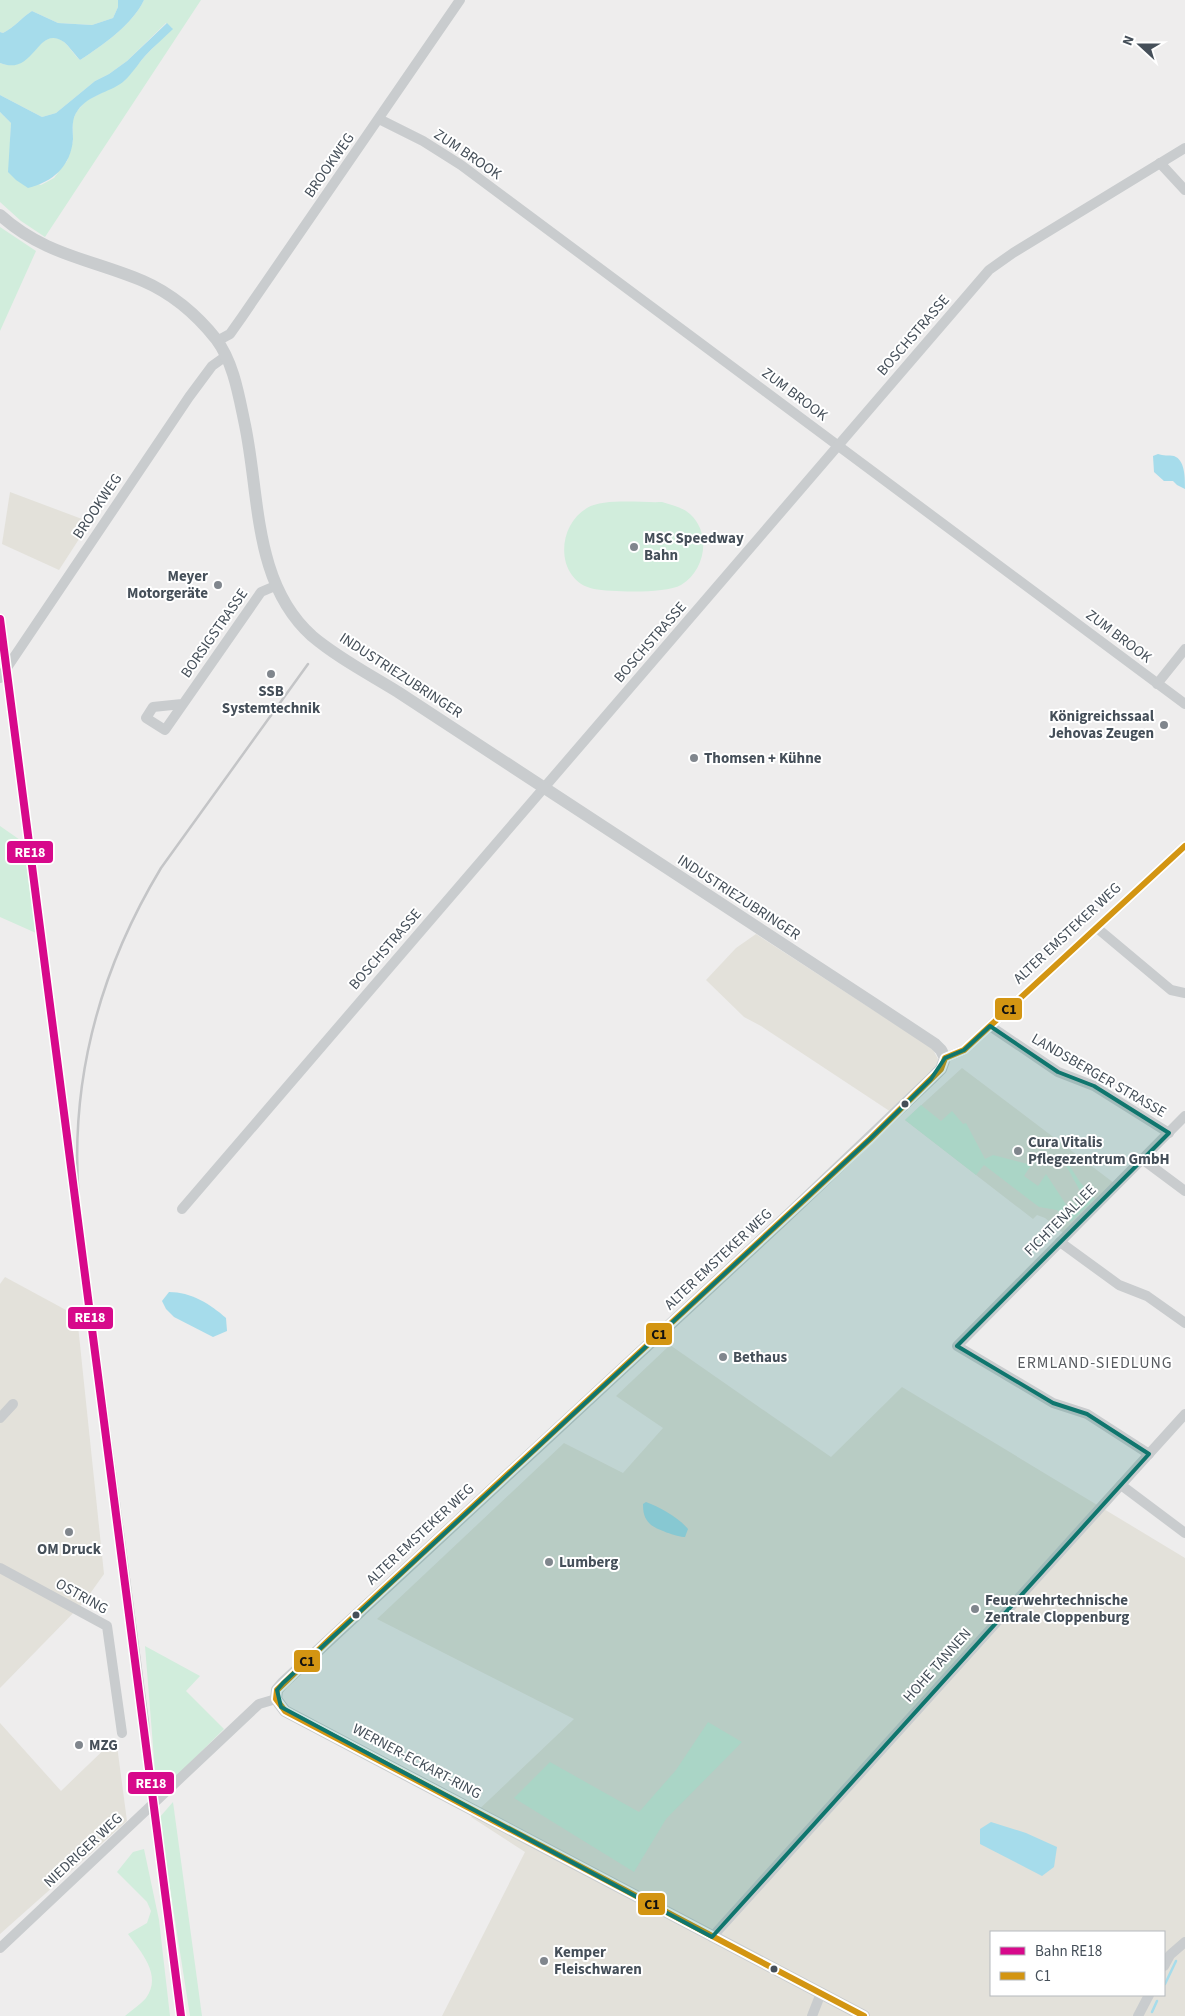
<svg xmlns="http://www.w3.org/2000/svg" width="1185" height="2016" viewBox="0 0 1185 2016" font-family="'Source Sans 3',sans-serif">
<rect width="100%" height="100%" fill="#eeeded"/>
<g fill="#e3e1da" fill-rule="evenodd">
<path d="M 10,492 L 90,522 L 59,570 L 2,544 Z"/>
<path d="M 756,934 L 932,1048 L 938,1059 L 936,1070 L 891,1112 L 761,1026 L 744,1017 L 706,980 L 736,948 Z"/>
<path d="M 962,1068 L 1114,1183 L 1063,1233 L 1045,1218 L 1037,1215 L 1033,1219 L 905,1120 Z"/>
<path d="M 5,1277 L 77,1316 L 104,1574 L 84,1602 L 0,1688 L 0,1284 Z"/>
<path d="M 670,1345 L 831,1457 L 902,1387 L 1185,1558 L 1185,2016 L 442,2016 L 525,1852 L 471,1817 L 574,1719 L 377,1619 L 564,1443 L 623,1473 L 663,1428 L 616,1396 ZM 991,1932 L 1164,1932 L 1164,1995 L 991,1995 Z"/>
<path d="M 0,1723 L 61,1791 L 116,1738 L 127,1821 L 0,1934 Z"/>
</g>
<g fill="#d1eddc">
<path d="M 0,0 L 118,0 L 118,7 L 113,18 L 92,25 L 58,23 L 32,11 C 21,18 15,27 3,33 L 0,32 Z"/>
<path d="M 144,0 L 201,0 L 45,237 L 21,221 L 0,202 L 0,112 L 11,123 L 9,172 L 41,185 L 54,178 L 67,161 L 73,141 L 73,119 L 77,111 L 86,101 L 124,81 L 145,56 L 172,28 L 166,23 L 127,61 L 109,74 L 95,81 L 56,113 L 42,117 L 0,95 L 0,63 C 35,76 37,23 64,42 C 67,44 75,56 80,60 C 103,45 132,25 144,0 Z"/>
<path d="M 0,227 L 36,251 L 0,331 Z"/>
<path d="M 662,502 C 672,505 682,507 690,514 C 712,534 705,571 681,585 C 665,594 612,592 594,589 C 556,581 555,527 587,508 C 604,498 642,503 662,502 Z"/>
<path d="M 0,826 L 23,842 L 36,933 L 0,917 Z"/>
<path d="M 921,1105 L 941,1121 L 952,1111 L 963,1124 L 966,1123 L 985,1159 L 993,1155 L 1031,1165 L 1024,1176 L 1038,1186 L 1046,1174 L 1069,1209 L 1085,1200 L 1063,1160 L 1065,1159 L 1080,1182 L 1095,1199 L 1071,1222 L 1057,1210 L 1039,1207 L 984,1165 L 976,1175 L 905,1120 Z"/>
<path d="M 145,1646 L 200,1676 L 186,1691 L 224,1729 L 157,1796 Z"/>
<path d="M 708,1722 L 742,1742 L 666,1819 L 634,1872 L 514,1798 L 550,1762 L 639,1812 L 676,1770 Z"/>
<path d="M 173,1802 L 202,2016 L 190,2016 L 159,1818 Z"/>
<path d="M 144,1849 L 159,1920 L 170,2016 L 125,2016 C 132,2010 141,2004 146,1998 C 163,1975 140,1951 128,1934 L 147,1923 L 151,1911 L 147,1902 L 117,1872 L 133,1852 Z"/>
</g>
<g fill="#a6dceb">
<path d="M 118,0 L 144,0 C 132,25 103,45 80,60 C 76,56 67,44 64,42 C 37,23 35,77 0,63 L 0,32 L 3,33 C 15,27 21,18 32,11 L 58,23 L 92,25 L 113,18 L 118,7 Z"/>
<path d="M 167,23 L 173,29 C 164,38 154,46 145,56 C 138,64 132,74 123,82 C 108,93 89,95 78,110 C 71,119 73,128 73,139 C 71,166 53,182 28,188 L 16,180 L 8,172 L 11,123 L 0,112 L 0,95 L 42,117 L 56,113 L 95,81 L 109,74 L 127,61 Z"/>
<path d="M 1158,454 C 1163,456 1169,455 1174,456 C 1185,460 1185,477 1185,489 L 1177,485 L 1173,481 L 1164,481 L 1154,472 L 1153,456 Z"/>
<path d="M 169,1292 C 191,1292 210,1304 226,1318 L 227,1331 L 213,1337 L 174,1317 L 166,1309 L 162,1301 Z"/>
<path d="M 646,1502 C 660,1507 679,1518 688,1529 L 685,1537 C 677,1537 655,1529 650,1524 C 644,1518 643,1512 643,1504 Z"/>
<path d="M 991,1822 L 1026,1833 L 1057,1847 L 1054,1867 L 1042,1876 L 980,1844 L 980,1829 Z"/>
</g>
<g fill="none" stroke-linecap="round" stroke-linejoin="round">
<g stroke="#a6dceb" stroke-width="2.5">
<path d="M 1165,1984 L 1176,1961"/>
<path d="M 1152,2012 L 1157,2001"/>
</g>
<g stroke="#c9ccce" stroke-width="10">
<path d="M 379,119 L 423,141 L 461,165 L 1185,704"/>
<path d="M 1160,163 L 1185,190"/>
<path d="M 217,341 L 230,334 L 242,317 L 460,0"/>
<path d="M 0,678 L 189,397 L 212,366 L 226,356"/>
<path d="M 1157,684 L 1185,649"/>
<path d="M 182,704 L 153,707 L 146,718 L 165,730 L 261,592 L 275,586"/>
<path d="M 1097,928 L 1171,990 L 1185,993"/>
<path d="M 990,1026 L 1058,1072 L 1094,1086 L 1169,1133"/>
<path d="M 945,1058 L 964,1050 L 1185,846"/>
<path d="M 1142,1159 L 1185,1191"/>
<path d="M 182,1209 L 989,270 L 1013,253 L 1185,148"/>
<path d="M 1060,1242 L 1119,1285 L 1147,1296 L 1185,1323"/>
<path d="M 0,1418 L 13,1404"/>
<path d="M 1149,1454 L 1087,1414 L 1053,1403 L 957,1346 L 1185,1116"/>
<path d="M 1121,1485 L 1185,1533"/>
<path d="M 0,1568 L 107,1626 L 122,1733"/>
<path d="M 712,1937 L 1185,1414"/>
<path d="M 0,1948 L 259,1704 L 276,1699"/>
<path d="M 1164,1966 L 1170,1955 L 1185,1942"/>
<path d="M 812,2016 L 821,1993"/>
<path d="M 1138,2016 L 1149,1995"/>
</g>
<path stroke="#c9ccce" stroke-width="12" d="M 0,215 C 44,255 91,259 143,281 C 171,293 197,315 216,339 C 234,363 239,397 245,425 C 260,497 253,583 312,636 C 338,658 369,674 398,692 L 873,1003 L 935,1044 L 941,1050 L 945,1058 L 941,1069 L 931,1079 L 784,1219 L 283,1683 L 277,1690 L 276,1699 L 285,1711 L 864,2016"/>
<path stroke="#c4c5c7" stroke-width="2.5" d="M 150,1785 L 148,1723 L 79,1201 C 69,1080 99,971 161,868 L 308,664"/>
<g stroke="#fff" stroke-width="10">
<path id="bus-1" d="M 864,2016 L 285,1711 L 276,1699 L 277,1690 L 333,1636 L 870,1139 L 941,1069 L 945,1058 L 964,1050 L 1185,846"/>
</g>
<use href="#bus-1" stroke="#d39512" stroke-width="6"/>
<g stroke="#fff" stroke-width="11">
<path id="rail-1" d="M 0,619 L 181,2016"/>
</g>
<use href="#rail-1" stroke="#d7098b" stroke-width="8"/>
</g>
<path fill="#0f766e" fill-opacity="0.2" stroke="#0f766e" stroke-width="4" stroke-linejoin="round" d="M 990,1026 L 1058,1072 L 1094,1086 L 1169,1133 L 957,1346 L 1053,1403 L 1087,1414 L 1149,1454 L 712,1937 L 281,1707 L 277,1690 L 283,1683 L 870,1139 L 931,1079 L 945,1058 L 964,1050 Z"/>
<g fill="#80868d" stroke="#fff" stroke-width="2">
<circle cx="634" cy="547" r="5"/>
<circle cx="218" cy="585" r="5"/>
<circle cx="271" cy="674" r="5"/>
<circle cx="1164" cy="725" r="5"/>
<circle cx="694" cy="758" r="5"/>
<circle cx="1018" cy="1151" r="5"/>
<circle cx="723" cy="1357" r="5"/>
<circle cx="69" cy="1532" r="5"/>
<circle cx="549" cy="1562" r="5"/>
<circle cx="975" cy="1609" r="5"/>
<circle cx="79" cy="1745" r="5"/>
<circle cx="544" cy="1961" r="5"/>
</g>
<g fill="#454f59" stroke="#fff" stroke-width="2">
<circle cx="905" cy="1104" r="4.5"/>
<circle cx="356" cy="1615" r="4.5"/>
<circle cx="774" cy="1969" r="4.5"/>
</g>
<g text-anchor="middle" stroke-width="4" stroke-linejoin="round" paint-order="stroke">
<g font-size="15" fill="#454f59" stroke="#fff">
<text transform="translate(468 154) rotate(34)" y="5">ZUM BROOK</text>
<text transform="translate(329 165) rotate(-55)" y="5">BROOKWEG</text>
<text transform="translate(913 335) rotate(-49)" y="5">BOSCHSTRASSE</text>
<text transform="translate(795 394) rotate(37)" y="5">ZUM BROOK</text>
<text transform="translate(97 506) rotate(-56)" y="5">BROOKWEG</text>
<text transform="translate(214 633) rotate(-55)" y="5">BORSIGSTRASSE</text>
<text transform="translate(1119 636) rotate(37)" y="5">ZUM BROOK</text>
<text transform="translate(650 642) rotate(-49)" y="5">BOSCHSTRASSE</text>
<text transform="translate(401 675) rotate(33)" y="5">INDUSTRIEZUBRINGER</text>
<text transform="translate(739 897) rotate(33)" y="5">INDUSTRIEZUBRINGER</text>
<text transform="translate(1067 933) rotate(-43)" y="5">ALTER EMSTEKER WEG</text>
<text transform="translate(385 949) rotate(-49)" y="5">BOSCHSTRASSE</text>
<text transform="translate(1099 1075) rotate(30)" y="5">LANDSBERGER STRASSE</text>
<text transform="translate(1060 1220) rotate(-45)" y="5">FICHTENALLEE</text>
<text transform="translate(718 1259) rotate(-43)" y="5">ALTER EMSTEKER WEG</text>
<text transform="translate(420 1534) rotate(-43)" y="5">ALTER EMSTEKER WEG</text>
<text transform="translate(82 1596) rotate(29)" y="5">OSTRING</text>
<text transform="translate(937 1665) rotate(-48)" y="5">HOHE TANNEN</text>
<text transform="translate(417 1761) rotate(28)" y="5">WERNER-ECKART-RING</text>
<text transform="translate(83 1850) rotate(-43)" y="5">NIEDRIGER WEG</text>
</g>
<g font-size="15" font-weight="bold" fill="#454f59" stroke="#fff" text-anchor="start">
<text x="644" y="543">MSC Speedway<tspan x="644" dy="17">Bahn</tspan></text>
<text x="208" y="581" text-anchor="end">Meyer<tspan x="208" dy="17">Motorgeräte</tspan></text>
<text x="271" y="696" text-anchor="middle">SSB<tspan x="271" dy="17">Systemtechnik</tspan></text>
<text x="1154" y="721" text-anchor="end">Königreichssaal<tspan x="1154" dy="17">Jehovas Zeugen</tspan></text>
<text x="704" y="763">Thomsen + Kühne</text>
<text x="1028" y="1147">Cura Vitalis<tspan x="1028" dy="17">Pflegezentrum GmbH</tspan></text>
<text x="733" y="1362">Bethaus</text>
<text x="69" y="1554" text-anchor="middle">OM Druck</text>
<text x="559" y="1567">Lumberg</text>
<text x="985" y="1605">Feuerwehrtechnische<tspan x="985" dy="17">Zentrale Cloppenburg</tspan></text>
<text x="89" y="1750">MZG</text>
<text x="554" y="1957">Kemper<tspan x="554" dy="17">Fleischwaren</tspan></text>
</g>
<g font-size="16" letter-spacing="1" fill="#595c61" stroke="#fff">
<text x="1095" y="1368">ERMLAND-SIEDLUNG</text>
</g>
</g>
<g stroke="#fff" stroke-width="2">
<rect x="6" y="840" width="48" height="24" rx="5" fill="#d7098b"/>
<rect x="994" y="997" width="29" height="24" rx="5" fill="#d39512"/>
<rect x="67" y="1306" width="47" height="24" rx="5" fill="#d7098b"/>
<rect x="645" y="1322" width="28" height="24" rx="5" fill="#d39512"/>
<rect x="293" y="1649" width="28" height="24" rx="5" fill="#d39512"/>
<rect x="127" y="1771" width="48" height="24" rx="5" fill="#d7098b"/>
<rect x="637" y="1892" width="29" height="24" rx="5" fill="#d39512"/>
</g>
<g font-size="14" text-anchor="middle" font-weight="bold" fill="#fff">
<text x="30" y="857">RE18</text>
<text x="90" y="1322">RE18</text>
<text x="151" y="1788">RE18</text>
</g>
<g font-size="14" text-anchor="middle" font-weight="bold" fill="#111">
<text x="1009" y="1014">C1</text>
<text x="659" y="1339">C1</text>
<text x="307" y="1666">C1</text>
<text x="652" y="1909">C1</text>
</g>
<rect x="990" y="1931" width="175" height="65" fill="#ffffff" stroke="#b5b9bd"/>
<rect x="1000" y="1947" width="25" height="8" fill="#d7098b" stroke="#b5b9bd"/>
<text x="1035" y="1956" font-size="15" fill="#454f59">Bahn RE18</text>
<rect x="1000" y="1972" width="25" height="8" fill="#d39512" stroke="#b5b9bd"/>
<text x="1035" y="1981" font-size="15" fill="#454f59">C1</text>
<g transform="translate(1140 45) rotate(291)" stroke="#ffffff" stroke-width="4" paint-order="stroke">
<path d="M0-4L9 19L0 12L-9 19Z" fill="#454f59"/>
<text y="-8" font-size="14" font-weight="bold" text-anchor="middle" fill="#454f59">N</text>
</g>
</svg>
